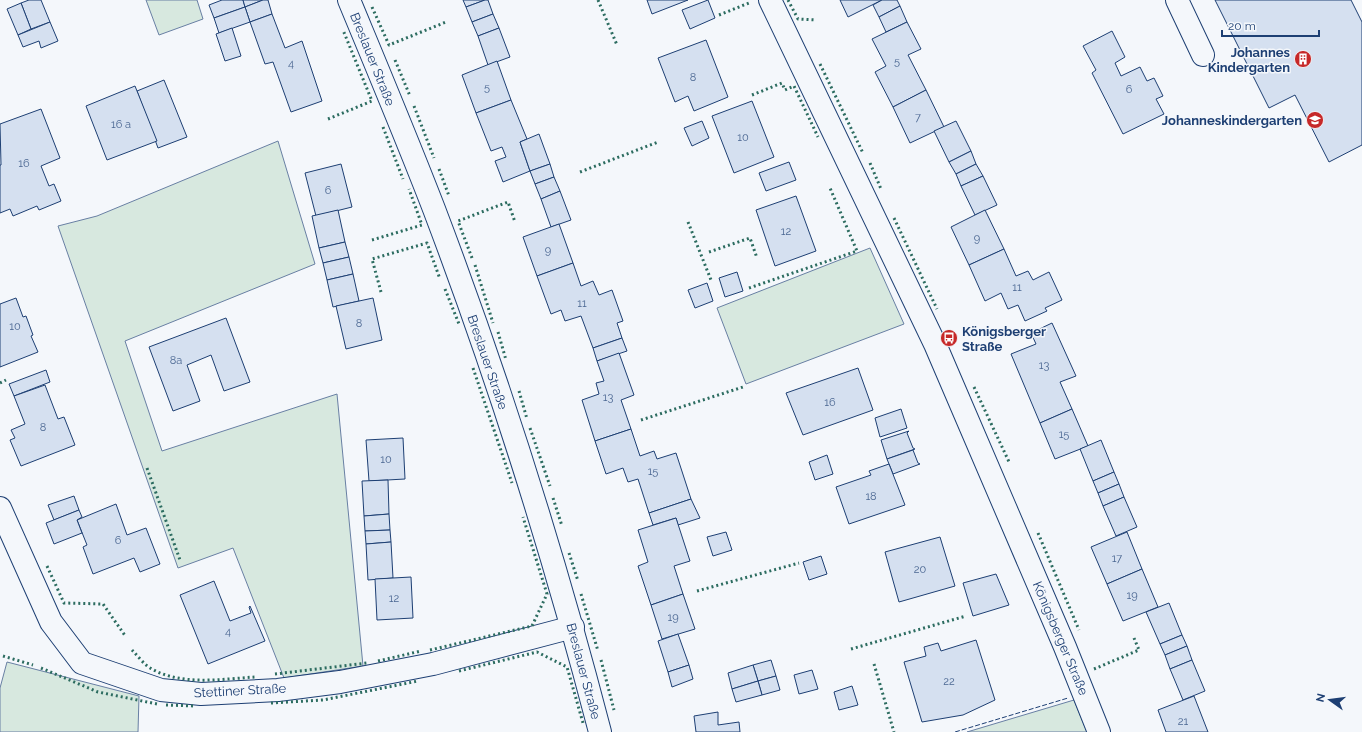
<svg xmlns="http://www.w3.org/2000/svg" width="1362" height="732" viewBox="0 0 1362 732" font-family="Raleway,sans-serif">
<rect width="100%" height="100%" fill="#f4f7fb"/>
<g fill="#d7e8df" stroke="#687fa3">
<path d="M 146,0 L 197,0 L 203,19 L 159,35 Z"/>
<path d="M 278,141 L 315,264 L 125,341 L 162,451 L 337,394 L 363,666 L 284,678 L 233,548 L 178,568 L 58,226 L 97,216 Z"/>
<path d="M 870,248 L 904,324 L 746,384 L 717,308 Z"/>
<path d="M 7,662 L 139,696 L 138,732 L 0,732 L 0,688 Z"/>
<path d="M 1074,700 L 1087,732 L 967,732 Z"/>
</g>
<g fill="#d5e0f0" stroke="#1d3f73">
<path d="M 29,0 L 41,0 L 50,22 L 31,29 L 21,3 Z"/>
<path d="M 222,0 L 243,0 L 245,7 L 214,18 L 209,5 Z"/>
<path d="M 243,0 L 263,0 L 245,7 Z"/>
<path d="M 263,0 L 268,0 L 272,14 L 250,22 L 245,7 Z"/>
<path d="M 463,0 L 485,0 L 466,7 Z"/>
<path d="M 485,0 L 488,0 L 493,14 L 472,22 L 466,7 Z"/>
<path d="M 647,0 L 688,0 L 652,14 Z"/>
<path d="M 708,0 L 715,18 L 690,29 L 682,10 Z"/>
<path d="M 840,0 L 882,0 L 848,17 Z"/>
<path d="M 882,0 L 897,0 L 900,6 L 879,17 L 873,5 Z"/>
<path d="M 1215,0 L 1351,0 L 1362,22 L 1362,145 L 1329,162 L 1295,95 L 1269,108 Z"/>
<path d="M 21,3 L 31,29 L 18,35 L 7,9 Z"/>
<path d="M 900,6 L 907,22 L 886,32 L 879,17 Z"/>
<path d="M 245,7 L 250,22 L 219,33 L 214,18 Z"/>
<path d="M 272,14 L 285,48 L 302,41 L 322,101 L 291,112 L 273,62 L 265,64 L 250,22 Z"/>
<path d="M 493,14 L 499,28 L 478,36 L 472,22 Z"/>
<path d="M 50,22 L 58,41 L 41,48 L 39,41 L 23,47 L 18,35 Z"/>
<path d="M 907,22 L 921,49 L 908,55 L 926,90 L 893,107 L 875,72 L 886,66 L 872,39 Z"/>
<path d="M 232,28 L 241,56 L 225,61 L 216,34 Z"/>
<path d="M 499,28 L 510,57 L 488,65 L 478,36 Z"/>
<path d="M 1112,31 L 1125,57 L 1115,63 L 1121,76 L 1140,67 L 1147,81 L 1154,78 L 1163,96 L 1156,99 L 1164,114 L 1123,134 L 1092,73 L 1096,70 L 1083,46 Z"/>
<path d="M 706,40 L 728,97 L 694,111 L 688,96 L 675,102 L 658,58 Z"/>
<path d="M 497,61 L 511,100 L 476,113 L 462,75 Z"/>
<path d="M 164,80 L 187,137 L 158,148 L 137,91 Z"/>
<path d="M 135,86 L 157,141 L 107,160 L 86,106 Z"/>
<path d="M 926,90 L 944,127 L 910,143 L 893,107 Z"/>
<path d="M 511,100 L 527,139 L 520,142 L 530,171 L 503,182 L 495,161 L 506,157 L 502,147 L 491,151 L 476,113 Z"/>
<path d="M 752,101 L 774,157 L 734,173 L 712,116 Z"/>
<path d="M 41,109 L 60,158 L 41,166 L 49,186 L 54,184 L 61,201 L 39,210 L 37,206 L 13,216 L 10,209 L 0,213 L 0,165 L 1,165 L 0,124 Z"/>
<path d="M 702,121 L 709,138 L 692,146 L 684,128 Z"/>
<path d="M 956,121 L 971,151 L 949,162 L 934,131 Z"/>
<path d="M 539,134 L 550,164 L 530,171 L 520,142 Z"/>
<path d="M 971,151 L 976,164 L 956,174 L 949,162 Z"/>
<path d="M 789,162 L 796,180 L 766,191 L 759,173 Z"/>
<path d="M 341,164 L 352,207 L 316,216 L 305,173 Z"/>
<path d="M 550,164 L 554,177 L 535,184 L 530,171 Z"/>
<path d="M 976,164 L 983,176 L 961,186 L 956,174 Z"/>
<path d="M 983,176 L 997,205 L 975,215 L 961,186 Z"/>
<path d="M 554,177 L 560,191 L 541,199 L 535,184 Z"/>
<path d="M 560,191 L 571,220 L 551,227 L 541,199 Z"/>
<path d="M 796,196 L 816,251 L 775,266 L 756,210 Z"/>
<path d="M 338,210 L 345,242 L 319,248 L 312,216 Z"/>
<path d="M 985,210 L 1004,249 L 969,265 L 951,227 Z"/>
<path d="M 559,224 L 573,263 L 537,276 L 523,237 Z"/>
<path d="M 345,242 L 349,257 L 323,263 L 319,248 Z"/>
<path d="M 1004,249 L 1016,276 L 1028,271 L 1033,280 L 1049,272 L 1062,300 L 1045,308 L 1047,311 L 1025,321 L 1018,305 L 1008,309 L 1001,293 L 985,301 L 969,265 Z"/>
<path d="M 349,257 L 353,274 L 327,280 L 323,263 Z"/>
<path d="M 573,263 L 581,286 L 593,281 L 599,295 L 612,290 L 623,321 L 617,323 L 622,338 L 593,348 L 581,316 L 565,321 L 561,310 L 551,314 L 537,276 Z"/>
<path d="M 737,272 L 743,291 L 725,297 L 719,278 Z"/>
<path d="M 353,274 L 359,301 L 333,307 L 327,280 Z"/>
<path d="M 707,283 L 713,301 L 695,308 L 688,290 Z"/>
<path d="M 16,298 L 23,317 L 26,316 L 33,335 L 31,336 L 38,352 L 0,367 L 0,304 Z"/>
<path d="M 373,298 L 382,340 L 346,349 L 336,306 Z"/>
<path d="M 226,318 L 250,382 L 224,391 L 211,355 L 187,365 L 200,401 L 173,411 L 149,347 Z"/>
<path d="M 1052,323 L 1076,376 L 1060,382 L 1072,409 L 1040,423 L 1011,354 L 1036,344 L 1031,333 Z"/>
<path d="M 622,338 L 627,351 L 597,361 L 593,348 Z"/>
<path d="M 619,353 L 634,395 L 621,400 L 631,429 L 595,441 L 582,400 L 599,394 L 596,383 L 604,381 L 597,361 Z"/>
<path d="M 858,368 L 873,410 L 803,435 L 786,393 Z"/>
<path d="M 46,370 L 50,382 L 14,396 L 9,384 Z"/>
<path d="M 45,385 L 58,419 L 64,417 L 75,445 L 21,466 L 10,440 L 15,438 L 11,430 L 25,424 L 14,396 Z"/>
<path d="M 901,409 L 907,428 L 880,437 L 875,418 Z"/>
<path d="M 1072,409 L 1088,446 L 1055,459 L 1040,423 Z"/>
<path d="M 631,429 L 640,456 L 654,451 L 657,459 L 676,453 L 691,499 L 649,513 L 638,479 L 628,482 L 623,468 L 606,474 L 595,441 Z"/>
<path d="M 909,431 L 907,433 L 913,448 L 915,449 L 887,459 L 881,440 Z"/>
<path d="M 403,438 L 405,479 L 369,481 L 366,440 Z"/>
<path d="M 1101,440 L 1114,472 L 1093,481 L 1080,449 Z"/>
<path d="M 913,450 L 918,463 L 920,464 L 893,474 L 887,459 Z"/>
<path d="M 827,455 L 833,474 L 815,480 L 809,462 Z"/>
<path d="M 889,464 L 905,505 L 849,524 L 836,487 L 871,475 L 869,471 Z"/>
<path d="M 1114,472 L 1119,484 L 1098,493 L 1093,481 Z"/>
<path d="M 388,480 L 389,514 L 364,516 L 362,481 Z"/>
<path d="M 1119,484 L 1124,497 L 1103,506 L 1098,493 Z"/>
<path d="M 74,496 L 79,510 L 54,520 L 48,505 Z"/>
<path d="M 1124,497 L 1137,527 L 1116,536 L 1103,506 Z"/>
<path d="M 691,499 L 700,518 L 678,525 L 676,518 L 653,525 L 649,513 Z"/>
<path d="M 116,504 L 127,535 L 146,528 L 160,564 L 140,572 L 134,558 L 93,574 L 83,547 L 87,545 L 77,520 Z"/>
<path d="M 79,510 L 82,517 L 77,520 L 82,533 L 54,544 L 46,523 Z"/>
<path d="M 389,514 L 390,530 L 365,531 L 364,516 Z"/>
<path d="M 676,518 L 690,561 L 674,566 L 683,594 L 651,605 L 638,566 L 648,562 L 638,530 Z"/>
<path d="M 390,530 L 391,542 L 366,544 L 365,531 Z"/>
<path d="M 726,532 L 732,550 L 713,556 L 707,537 Z"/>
<path d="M 1127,532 L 1142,569 L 1107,584 L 1091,547 Z"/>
<path d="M 940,537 L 955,586 L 899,602 L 885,552 Z"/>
<path d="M 391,542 L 393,578 L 368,580 L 366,544 Z"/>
<path d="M 821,556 L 827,574 L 809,580 L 803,562 Z"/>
<path d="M 1142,569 L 1158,607 L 1123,621 L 1107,584 Z"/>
<path d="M 996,574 L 1009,605 L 973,616 L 963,583 Z"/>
<path d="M 411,577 L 413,618 L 377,620 L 375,579 Z"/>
<path d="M 214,581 L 230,621 L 251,613 L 249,607 L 250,606 L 265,641 L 208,664 L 180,595 Z"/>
<path d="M 683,594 L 695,629 L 662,639 L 651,605 Z"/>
<path d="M 1169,603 L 1182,635 L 1160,644 L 1146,612 Z"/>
<path d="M 678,634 L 689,665 L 668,672 L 658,641 Z"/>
<path d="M 1182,635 L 1187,646 L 1165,655 L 1160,644 Z"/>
<path d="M 976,640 L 995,700 L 963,715 L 922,722 L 904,662 L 926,656 L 924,647 L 938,643 L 941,651 Z"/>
<path d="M 1187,646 L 1192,660 L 1170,669 L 1165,655 Z"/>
<path d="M 771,660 L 776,676 L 758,681 L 753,665 Z"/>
<path d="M 1192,660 L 1205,691 L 1183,700 L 1170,669 Z"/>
<path d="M 689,665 L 693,679 L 672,687 L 668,672 Z"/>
<path d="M 753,665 L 758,681 L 732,689 L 728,673 Z"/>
<path d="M 812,670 L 818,689 L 799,694 L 794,675 Z"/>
<path d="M 776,676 L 780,690 L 762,695 L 758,681 Z"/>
<path d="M 758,681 L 762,695 L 736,702 L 732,689 Z"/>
<path d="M 852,686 L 858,705 L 839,710 L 834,692 Z"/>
<path d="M 1194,696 L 1208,732 L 1166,732 L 1158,710 Z"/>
<path d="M 718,712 L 718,725 L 739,722 L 740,732 L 696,732 L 694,716 Z"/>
</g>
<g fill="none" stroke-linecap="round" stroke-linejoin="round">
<g stroke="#1d3f73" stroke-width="24">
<g id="minor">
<path d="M 349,0 C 378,70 407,139 434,209 C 499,380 554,555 600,732"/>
<path d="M 770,0 L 935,344 L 1065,647 L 1099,732"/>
<path d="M 1177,0 L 1203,55"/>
<path d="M 0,508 L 51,622 L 82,663 L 161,690 L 201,694 L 278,690 L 340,682 L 433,664 L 573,627"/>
</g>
</g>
<use href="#minor" stroke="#f4f7fb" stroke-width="22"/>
<g stroke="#2c6c60" stroke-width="3" stroke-dasharray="2 3" stroke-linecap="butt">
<path d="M 598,0 L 617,45"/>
<path d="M 788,0 L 798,19 L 816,20"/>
<path d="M 372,7 L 389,45 L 446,22"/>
<path d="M 719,15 L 749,3"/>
<path d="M 395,60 L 410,96"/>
<path d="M 820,64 L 863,153"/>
<path d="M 752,95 L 782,83 L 785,90 L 794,86 L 818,137"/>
<path d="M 414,106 L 434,158"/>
<path d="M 328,119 L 372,101 L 343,30"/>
<path d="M 383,127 L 403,179"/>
<path d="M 870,163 L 881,189"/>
<path d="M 439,169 L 449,196"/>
<path d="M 580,172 L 658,142"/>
<path d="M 894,218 L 937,309"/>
<path d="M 688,222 L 711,280"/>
<path d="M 372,240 L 422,225 L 409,189"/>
<path d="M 709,252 L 750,238 L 757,258"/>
<path d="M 472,258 L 458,221 L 508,202 L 515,222"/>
<path d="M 475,265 L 493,323"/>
<path d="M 749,288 L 857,251 L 830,188"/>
<path d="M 445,289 L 459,324"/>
<path d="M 381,292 L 372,259 L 427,243 L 440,279"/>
<path d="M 498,332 L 506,360"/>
<path d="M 473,368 L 512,483"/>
<path d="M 0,383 L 6,380"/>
<path d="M 974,387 L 1010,464"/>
<path d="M 519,391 L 527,419"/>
<path d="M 641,420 L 743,387"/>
<path d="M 530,428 L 550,486"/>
<path d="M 147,468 L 180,560"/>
<path d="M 553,498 L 562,526"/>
<path d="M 1038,533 L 1079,630"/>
<path d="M 569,553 L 578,581"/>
<path d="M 47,566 L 64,603 L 103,604 L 126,637"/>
<path d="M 697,591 L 799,563"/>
<path d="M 581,594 L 598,651"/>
<path d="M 851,649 L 966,616"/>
<path d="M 132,650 C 138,656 144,665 152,669 C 182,686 222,679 255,677"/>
<path d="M 430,650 L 532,626 L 547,594 L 523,517"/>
<path d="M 3,656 L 33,665"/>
<path d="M 601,660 L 614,710"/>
<path d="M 378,661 L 421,651"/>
<path d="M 874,664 L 894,732"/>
<path d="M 41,668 L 98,692 L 157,704"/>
<path d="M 1094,669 L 1139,650 L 1134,638"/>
<path d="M 459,671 L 537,652 L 567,667 L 583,723"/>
<path d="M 275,674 L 367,663"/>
<path d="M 271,703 L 323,700 L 418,681"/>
<path d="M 166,705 L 195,706"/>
</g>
<path stroke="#1d3f73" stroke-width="1" stroke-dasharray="5 2" stroke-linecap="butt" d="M 955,732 L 1068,698"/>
</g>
<defs>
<g id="building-disc" transform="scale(0.9)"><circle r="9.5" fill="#c62828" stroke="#f4f7fb"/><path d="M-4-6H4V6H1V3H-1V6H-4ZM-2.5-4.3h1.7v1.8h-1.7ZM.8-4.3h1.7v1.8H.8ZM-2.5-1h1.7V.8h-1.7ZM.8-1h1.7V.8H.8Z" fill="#fff"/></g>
<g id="school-disc" transform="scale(0.9)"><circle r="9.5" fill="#c62828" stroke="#f4f7fb"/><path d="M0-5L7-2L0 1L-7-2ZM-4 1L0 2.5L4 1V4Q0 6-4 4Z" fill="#fff"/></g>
<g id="bus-disc" transform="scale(0.9)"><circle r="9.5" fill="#c62828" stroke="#f4f7fb"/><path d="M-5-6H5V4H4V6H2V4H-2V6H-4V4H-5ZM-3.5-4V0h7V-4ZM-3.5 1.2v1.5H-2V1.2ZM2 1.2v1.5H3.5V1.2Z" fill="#fff"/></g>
</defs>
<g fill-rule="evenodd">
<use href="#building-disc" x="1303" y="59"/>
<use href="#school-disc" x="1315" y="120"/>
<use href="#bus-disc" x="949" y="338"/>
</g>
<g text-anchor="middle" stroke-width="3" stroke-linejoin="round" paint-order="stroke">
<g font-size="11" fill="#4b6792">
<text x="897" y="65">5</text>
<text x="291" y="67">4</text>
<text x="693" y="81">8</text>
<text x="487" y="91">5</text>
<text x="1129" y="93">6</text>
<text x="918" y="121">7</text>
<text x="121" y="128">16 a</text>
<text x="743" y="141">10</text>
<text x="24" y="167">16</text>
<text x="328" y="194">6</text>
<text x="786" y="235">12</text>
<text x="977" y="242">9</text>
<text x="548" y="254">9</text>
<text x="1017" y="291">11</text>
<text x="582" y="307">11</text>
<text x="359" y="327">8</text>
<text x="15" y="330">10</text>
<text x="176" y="364">8a</text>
<text x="1044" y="369">13</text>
<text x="608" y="401">13</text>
<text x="830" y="406">16</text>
<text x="43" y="431">8</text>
<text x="1064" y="438">15</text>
<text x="386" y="463">10</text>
<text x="653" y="475">15</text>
<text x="871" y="500">18</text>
<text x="118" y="544">6</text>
<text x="1117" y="562">17</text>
<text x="920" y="573">20</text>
<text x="1132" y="599">19</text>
<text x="394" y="602">12</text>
<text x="673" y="621">19</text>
<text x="228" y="635">4</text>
<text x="949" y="685">22</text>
<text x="1183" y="725">21</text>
</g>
<g font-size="13" font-weight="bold" fill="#1d3f73" stroke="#f4f7fb" text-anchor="end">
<text x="1290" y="57">Johannes<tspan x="1290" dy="15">Kindergarten</tspan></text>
<text x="1302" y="125">Johanneskindergarten</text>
<text x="962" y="336" text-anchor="start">Königsberger<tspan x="962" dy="15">Straße</tspan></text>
</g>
<g font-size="13" fill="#1d3f73" stroke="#f4f7fb">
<text transform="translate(373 59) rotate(68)" y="5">Breslauer Straße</text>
<text transform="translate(488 362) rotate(71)" y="5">Breslauer Straße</text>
<text transform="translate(1061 638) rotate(67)" y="5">Königsberger Straße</text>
<text transform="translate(584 671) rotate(75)" y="5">Breslauer Straße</text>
<text transform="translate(240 690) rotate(-3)" y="5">Stettiner Straße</text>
</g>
</g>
<g transform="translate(1330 700) rotate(284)" stroke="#f4f7fb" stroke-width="3" paint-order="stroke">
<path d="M0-3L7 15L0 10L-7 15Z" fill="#1d3f73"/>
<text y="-6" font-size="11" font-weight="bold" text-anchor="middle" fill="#1d3f73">N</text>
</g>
<path d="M1222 30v6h97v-6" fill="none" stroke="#1d3f73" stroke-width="2"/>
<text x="1228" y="30" font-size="12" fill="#1d3f73" stroke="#f4f7fb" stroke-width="3" paint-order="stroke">20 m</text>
</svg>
